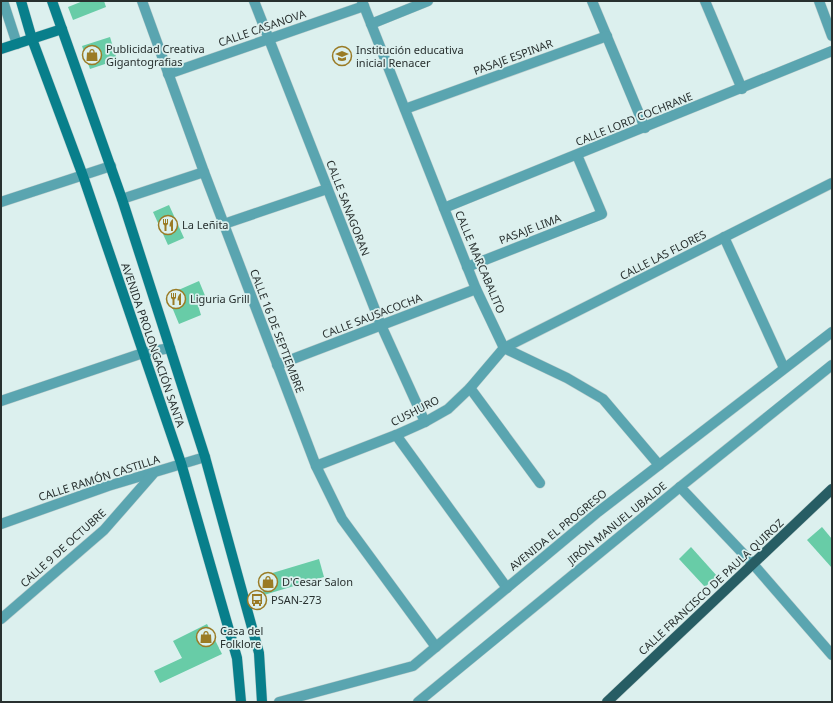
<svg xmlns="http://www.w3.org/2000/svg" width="833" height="703" viewBox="0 0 833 703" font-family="'Noto Sans',sans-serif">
<rect width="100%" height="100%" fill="#dcf0ee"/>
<g fill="#68cca7">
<path d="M 83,1 L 104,1 L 106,7 L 73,20 L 68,7 Z"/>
<path d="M 110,37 L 117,60 L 90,69 L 82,46 Z"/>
<path d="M 169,205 L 184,238 L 168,245 L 153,212 Z"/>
<path d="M 199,281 L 206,298 L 197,302 L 201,315 L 179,324 L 167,295 Z"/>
<path d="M 822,527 L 832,539 L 832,568 L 807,540 Z"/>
<path d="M 691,547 L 717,576 L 705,587 L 679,559 Z"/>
<path d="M 319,559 L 324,577 L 264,595 L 259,577 Z"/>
<path d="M 207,624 L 222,654 L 160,683 L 154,671 L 182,658 L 173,641 Z"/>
</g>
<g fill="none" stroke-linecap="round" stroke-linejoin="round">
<g stroke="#bccdcc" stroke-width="11">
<g id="street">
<path d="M 3,1 L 17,44"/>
<path d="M 142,1 L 204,172 L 316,466 L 342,519 L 436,647"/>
<path d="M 254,1 L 381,325 L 425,422"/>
<path d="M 362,1 L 476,289 L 504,348 L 567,378 L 603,399 L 659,465"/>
<path d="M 592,1 L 645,128"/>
<path d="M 705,1 L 742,89"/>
<path d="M 819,1 L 832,36"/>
<path d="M 371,24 L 428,1"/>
<path d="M 168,74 L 364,6"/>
<path d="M 405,109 L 607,36"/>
<path d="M 122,199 L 204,172"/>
<path d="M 1,202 L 111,166"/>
<path d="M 444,208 L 832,51"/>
<path d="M 224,224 L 327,189"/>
<path d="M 724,237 L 784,368"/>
<path d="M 467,267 L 602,214 L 577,155"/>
<path d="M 277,365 L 476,289"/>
<path d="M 470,388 L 540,483"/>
<path d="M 1,401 L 143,353 L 170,348"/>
<path d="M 396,435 L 507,588"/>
<path d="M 316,466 L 396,435 L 425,422 L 448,409 L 470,388 L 504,348 L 832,183"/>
<path d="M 680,487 L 753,564 L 832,655"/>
<path d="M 1,524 L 108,486 L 205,457"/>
<path d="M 1,619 L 104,530 L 153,474"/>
<path d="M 279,702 L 413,666 L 598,512 L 832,332"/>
<path d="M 418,702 L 680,487 L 832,365"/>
</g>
</g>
<g stroke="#bccdcc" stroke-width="11">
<g id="secondary">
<path d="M 21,1 L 32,39 L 83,176 L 181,463 L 237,658 L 241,702"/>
<path d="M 52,1 L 122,199 L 205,457 L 259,653 L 262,702"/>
<path d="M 1,49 L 62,29"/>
</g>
</g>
<g stroke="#bccdcc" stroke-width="11">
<path id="primary" d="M 607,702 L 832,489"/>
</g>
<use href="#street" stroke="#5aa5b0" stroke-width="10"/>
<use href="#secondary" stroke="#087f8b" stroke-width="10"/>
<use href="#primary" stroke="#275d64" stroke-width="10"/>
</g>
<defs>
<g id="shop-ring" transform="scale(1)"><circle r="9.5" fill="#dcf0ee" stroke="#9a7b25" stroke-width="1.5"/><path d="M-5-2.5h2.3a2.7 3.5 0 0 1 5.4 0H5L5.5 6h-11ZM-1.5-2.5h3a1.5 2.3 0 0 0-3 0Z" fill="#9a7b25"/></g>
<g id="school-ring" transform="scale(1)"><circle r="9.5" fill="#dcf0ee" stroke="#9a7b25" stroke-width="1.5"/><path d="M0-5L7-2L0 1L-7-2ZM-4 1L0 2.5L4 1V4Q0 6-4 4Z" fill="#9a7b25"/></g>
<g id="restaurant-ring" transform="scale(1)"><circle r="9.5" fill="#dcf0ee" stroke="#9a7b25" stroke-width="1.5"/><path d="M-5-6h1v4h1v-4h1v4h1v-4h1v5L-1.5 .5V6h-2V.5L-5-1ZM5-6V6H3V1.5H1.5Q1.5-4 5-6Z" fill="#9a7b25"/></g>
<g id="bus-ring" transform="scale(1)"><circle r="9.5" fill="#dcf0ee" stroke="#9a7b25" stroke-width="1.5"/><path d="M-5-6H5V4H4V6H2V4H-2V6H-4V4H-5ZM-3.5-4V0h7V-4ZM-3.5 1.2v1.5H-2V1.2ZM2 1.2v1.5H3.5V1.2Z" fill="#9a7b25"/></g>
</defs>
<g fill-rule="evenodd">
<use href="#shop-ring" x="92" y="55"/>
<use href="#school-ring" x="342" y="56"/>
<use href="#restaurant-ring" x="168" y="225"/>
<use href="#restaurant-ring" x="176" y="299"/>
<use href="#shop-ring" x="268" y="582"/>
<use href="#bus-ring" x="257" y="600"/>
<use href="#shop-ring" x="206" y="637"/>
</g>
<g text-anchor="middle" stroke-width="3.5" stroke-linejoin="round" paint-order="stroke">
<g font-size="11" fill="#28302f" stroke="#dcf0ee">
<text transform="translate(262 28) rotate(-19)" y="4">CALLE CASANOVA</text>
<text transform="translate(513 57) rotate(-20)" y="4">PASAJE ESPINAR</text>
<text transform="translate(634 119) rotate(-22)" y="4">CALLE LORD COCHRANE</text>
<text transform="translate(348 208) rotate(69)" y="4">CALLE SANAGORAN</text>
<text transform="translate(530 229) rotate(-21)" y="4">PASAJE LIMA</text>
<text transform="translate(663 255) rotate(-27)" y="4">CALLE LAS FLORES</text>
<text transform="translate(480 262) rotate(67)" y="4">CALLE MARCABALITO</text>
<text transform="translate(372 316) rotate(-21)" y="4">CALLE SAUSACOCHA</text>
<text transform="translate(277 331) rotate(69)" y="4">CALLE 16 DE SEPTIEMBRE</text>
<text transform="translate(153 345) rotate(71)" y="4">AVENIDA PROLONGACIÓN SANTA</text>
<text transform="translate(415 411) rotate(-27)" y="4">CUSHURO</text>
<text transform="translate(99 478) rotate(-18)" y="4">CALLE RAMÓN CASTILLA</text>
<text transform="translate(617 523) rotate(-39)" y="4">JIRÓN MANUEL UBALDE</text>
<text transform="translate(558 530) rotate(-39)" y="4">AVENIDA EL PROGRESO</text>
<text transform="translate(63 548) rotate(-42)" y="4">CALLE 9 DE OCTUBRE</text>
<text transform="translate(711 587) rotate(-43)" y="4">CALLE FRANCISCO DE PAULA QUIROZ</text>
</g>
<g font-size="11" fill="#28302f" stroke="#dcf0ee" text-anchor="start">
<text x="106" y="53">Publicidad Creativa<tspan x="106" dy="13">Gigantografias</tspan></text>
<text x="356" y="54">Institución educativa<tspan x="356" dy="13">inicial Renacer</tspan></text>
<text x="182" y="229">La Leñita</text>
<text x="190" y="303">Liguria Grill</text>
<text x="282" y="586">D'Cesar Salon</text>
<text x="271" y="604">PSAN-273</text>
<text x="220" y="635">Casa del<tspan x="220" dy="13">Folklore</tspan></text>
</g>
</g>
<rect width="833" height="703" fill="none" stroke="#28302f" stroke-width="4"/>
</svg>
